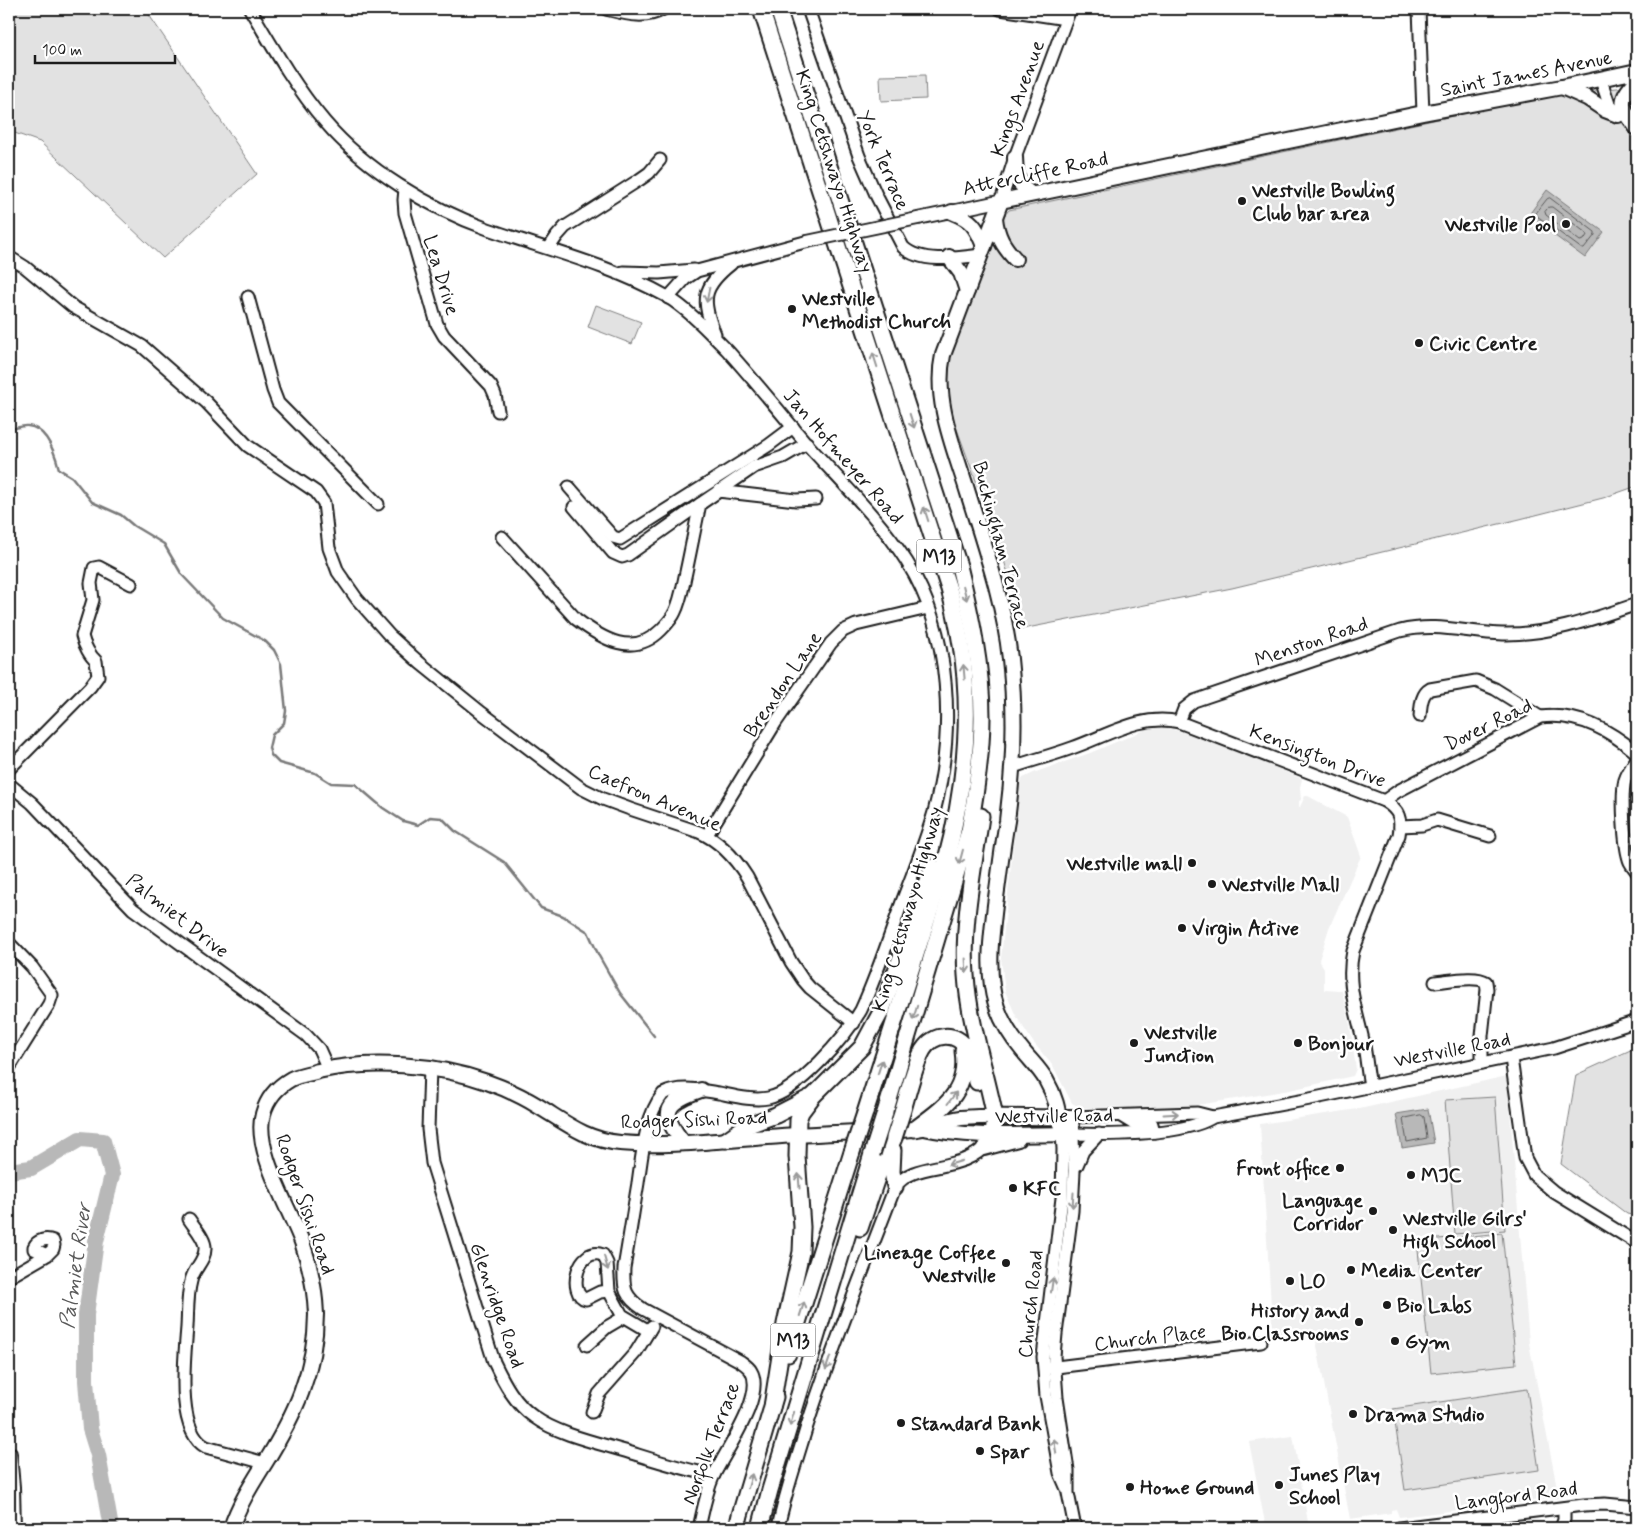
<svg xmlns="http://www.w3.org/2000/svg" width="1646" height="1537" viewBox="0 0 1646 1537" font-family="Mynerve,sans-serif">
<rect width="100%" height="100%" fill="#fff"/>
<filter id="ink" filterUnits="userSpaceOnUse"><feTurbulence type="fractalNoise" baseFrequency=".02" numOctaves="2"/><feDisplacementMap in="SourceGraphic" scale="10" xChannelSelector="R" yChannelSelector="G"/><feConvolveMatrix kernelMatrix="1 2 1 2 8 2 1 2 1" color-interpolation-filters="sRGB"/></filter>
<g filter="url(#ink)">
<g fill="#f0f0f0">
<path d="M 1165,727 L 1219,743 L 1302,779 L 1300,787 L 1301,800 L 1299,801 L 1299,807 L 1300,807 L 1305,796 L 1308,796 L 1347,817 L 1361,856 L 1329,928 L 1319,960 L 1324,968 L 1324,990 L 1342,991 L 1350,1025 L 1356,1069 L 1353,1076 L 1290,1090 L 1204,1104 L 1183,1106 L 1081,1108 L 1072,1103 L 1053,1066 L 1033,1042 L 1016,1016 L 1005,991 L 1001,958 L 1020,783 L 1023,778 L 1036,772 L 1090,753 L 1147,729 Z"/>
<path d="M 1507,1076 L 1529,1343 L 1559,1498 L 1399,1517 L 1396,1509 L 1391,1510 L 1391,1513 L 1350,1519 L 1315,1336 L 1273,1339 L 1260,1124 L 1364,1108 Z"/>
<path d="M 1293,1436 L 1309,1528 L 1266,1528 L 1249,1442 Z"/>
</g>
<g fill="#e2e2e2" stroke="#7f7f7f">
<path d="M 9,9 L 145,9 L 257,174 L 163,258 L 40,142 L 9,131 Z"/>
<path d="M 925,75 L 926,99 L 881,101 L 880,76 Z"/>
<path d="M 1637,86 L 1637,486 L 1603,498 L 1520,519 L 1232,588 L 1022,629 L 1010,580 L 998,541 L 954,421 L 948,390 L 948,362 L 1003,217 L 1009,210 L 1556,94 Z"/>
<path d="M 596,305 L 641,322 L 632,344 L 588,327 Z"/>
<path d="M 1637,1047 L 1637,1216 L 1627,1214 L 1561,1164 L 1576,1075 Z"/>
<path d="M 1495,1097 L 1505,1230 L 1455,1234 L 1445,1100 Z"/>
<path d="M 1502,1233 L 1516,1364 L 1431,1373 L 1417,1241 Z"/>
<path d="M 1527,1389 L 1539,1470 L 1405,1490 L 1393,1409 Z"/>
</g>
<g fill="#b8b8b8" stroke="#7a7a7a">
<path d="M 1547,190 L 1604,232 L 1585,258 L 1528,216 Z"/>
<path d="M 1428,1109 L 1434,1143 L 1402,1148 L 1396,1114 Z"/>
</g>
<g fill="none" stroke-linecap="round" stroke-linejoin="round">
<g stroke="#5a5a5a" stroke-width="1">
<path d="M 1550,198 L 1595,232 L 1595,235 L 1584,249 L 1582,249 L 1537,216 L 1536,213 L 1547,199 Z"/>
<path d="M 1549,207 L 1552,207 L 1586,233 L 1587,235 L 1584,240 L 1580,241 L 1546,215 L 1545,212 Z"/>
<path d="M 1421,1115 L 1424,1117 L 1427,1138 L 1407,1142 L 1403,1119 Z"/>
</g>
<path stroke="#7a7a7a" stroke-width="2.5" d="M 9,429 C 15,429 22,425 28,426 C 47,428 55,453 59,469 L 72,477 L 92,502 L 121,515 L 134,526 L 164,544 L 182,575 L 223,618 L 265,641 L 274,650 L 281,664 L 286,711 L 284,723 L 272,735 L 269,748 L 271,755 L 279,763 L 315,773 L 331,783 L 355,784 L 383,808 L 403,821 L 418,825 L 430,817 L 442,818 L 455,831 L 504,862 L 541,908 L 563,916 L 588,932 L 599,956 L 620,993 L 654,1036"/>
<path stroke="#b8b8b8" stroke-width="16" d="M 9,1171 L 31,1168 L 80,1139 L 103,1141 L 112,1175 L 96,1241 L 86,1315 L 86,1381 L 90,1429 L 98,1455 L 111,1528"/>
<g stroke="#1c1c1c" stroke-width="15">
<g id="minor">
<path d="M 250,9 C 273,48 296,88 325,122 C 366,170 429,208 488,229 C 548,250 610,265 666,296 C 689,310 708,331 727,350 C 754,380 780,412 806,443 C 841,482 879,518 907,562 C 952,634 955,732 934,812 C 925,843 913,873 902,902 C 889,938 877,975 861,1010 C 846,1036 798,1092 768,1098 C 753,1101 734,1096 719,1093 C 700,1090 680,1085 663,1094 C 645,1116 642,1156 638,1183 C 633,1212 629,1240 624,1268 C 623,1289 625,1297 643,1309 L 740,1361 C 744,1364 749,1367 751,1371 C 766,1396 724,1453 713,1477 C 706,1493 703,1511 699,1528"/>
<path d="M 606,9 C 626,14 645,20 663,9"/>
<path d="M 808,9 L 859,156 L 877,197 L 903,247 C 920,264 958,258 981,255"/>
<path d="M 1000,9 L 1066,19"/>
<path d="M 1419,9 L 1423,113"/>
<path d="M 1601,80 L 1609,104 L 1618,114"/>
<path d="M 405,189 L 404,200 L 405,213 L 437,324 L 444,336 L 491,386 L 495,395 L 498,411"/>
<path d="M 920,218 L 1001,201 L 1015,157 L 1070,9"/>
<path d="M 549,248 L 557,236 L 565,227 L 639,180 L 649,173 L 660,160"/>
<path d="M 9,257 L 25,267 L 73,307 L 142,346 L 206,402 L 248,446 L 316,492 L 324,503 L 329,548 L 338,572 L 357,599 L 389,635 L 420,663 L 482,713 L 581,788 L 603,799 L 630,809 L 699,832 C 720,841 735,858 747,877 L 791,962 L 803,980 L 810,988 L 854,1023"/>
<path d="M 623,272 L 659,273 L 694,270"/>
<path d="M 248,297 L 273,390 L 278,403 L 378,504"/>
<path d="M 668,298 L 685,279 L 697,271 L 805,242"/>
<path d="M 715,334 C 701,300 702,287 731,264"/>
<path d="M 569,487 L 613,537 L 620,539 L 769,445 L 793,427"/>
<path d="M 718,491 L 796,500 L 816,499"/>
<path d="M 574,507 L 613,553 L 622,557 L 628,555 L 700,504"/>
<path d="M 502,537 L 576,619 C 602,639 633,658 661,630 C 666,625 672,619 675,612 C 681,600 683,585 686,572 C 691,549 695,527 700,504 L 754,467 L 783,457 L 807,443"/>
<path d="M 1420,716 C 1421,706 1421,694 1430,689 L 1476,681 L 1495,689 L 1540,717"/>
<path d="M 1179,722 L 1384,801 C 1399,810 1402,819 1399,835 L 1353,951 C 1346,983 1356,1009 1363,1040 C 1366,1055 1367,1070 1370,1086"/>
<path d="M 1637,759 C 1632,766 1628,771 1625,780 C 1621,795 1624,848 1630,862 C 1632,866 1635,869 1637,872"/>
<path d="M 1013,767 C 1033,760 1053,755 1072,748 C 1107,736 1141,713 1179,722 L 1184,709 L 1194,701 L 1400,631 C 1437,622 1466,633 1503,634 C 1550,635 1593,619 1637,604"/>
<path d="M 9,769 L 90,687 L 98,676 L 96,661 C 90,656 84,645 82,636 L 93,600 L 91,583 L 94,568 L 99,567 L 131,584"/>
<path d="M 9,784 L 32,803 L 133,909 L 306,1035 L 319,1049 L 328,1069"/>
<path d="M 1384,801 L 1398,791 L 1540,717 C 1577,712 1610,730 1637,753"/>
<path d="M 1400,826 L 1422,825 L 1437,820 L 1490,836"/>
<path d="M 707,835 L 776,722 L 831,643 L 843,631 L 856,625 L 928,608"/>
<path d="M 9,943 L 32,967 L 52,995 L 49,1004 L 9,1068"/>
<path d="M 1435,982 C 1448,981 1476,975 1486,982 L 1487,989 L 1482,1036 L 1482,1063"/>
<path d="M 1511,1058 L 1525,1158 L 1534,1175 L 1554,1192 L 1637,1243"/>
<path d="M 430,1068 L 428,1129 L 432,1163 L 494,1362 C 504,1383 515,1404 534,1417 C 557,1434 598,1443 625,1451 C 654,1460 683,1470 714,1475"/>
<path d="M 1121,1116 L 1134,1124 L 1152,1124 L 1154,1132"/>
<path d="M 1070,1117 L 1197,1113 L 1213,1117"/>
<path d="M 1062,1134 L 1063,1149 L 1062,1198 L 1043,1357 L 1046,1396 L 1051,1423 L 1060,1473 L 1067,1489"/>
<path d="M 1077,1165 L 1083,1151 L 1099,1134"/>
<path d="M 189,1219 C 194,1227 206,1239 205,1249 C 205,1261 193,1269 191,1281 C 187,1295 188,1312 187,1327 C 185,1356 175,1431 206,1447 L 265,1463"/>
<path d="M 9,1277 L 47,1255 L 53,1249 L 54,1245 L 53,1241 C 46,1238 37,1240 34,1247 L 34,1249 L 47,1255"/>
<path d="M 609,1291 L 600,1292 L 586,1299 C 567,1295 577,1245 603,1255 L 607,1263 L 609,1291 L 622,1315 L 649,1331"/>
<path d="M 587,1345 L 607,1327 L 624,1317"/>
<path d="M 1048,1368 L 1261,1342"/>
<path d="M 592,1412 L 599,1394 L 636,1352 L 652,1326"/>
<path d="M 778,1528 C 785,1493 797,1460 807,1426 C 833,1345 865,1266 895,1187 C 914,1159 962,1175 988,1143"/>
<path d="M 1075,1528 L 1068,1493 L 1068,1470 L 1057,1398 L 1054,1356 L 1056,1334 L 1072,1211 L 1074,1171 L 1073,1134 C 1109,1135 1183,1136 1213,1117 L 1310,1099 L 1554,1048 L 1637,1021"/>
<path d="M 1399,1528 L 1584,1505 L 1605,1504 L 1637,1507"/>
<path d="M 1561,1528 L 1564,1520 L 1564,1508"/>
</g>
</g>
<g stroke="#1c1c1c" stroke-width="18">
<g id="major">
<path d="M 1637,81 C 1616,100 1622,108 1637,128"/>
<path d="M 1562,87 L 1587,98 L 1605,110 L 1618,115"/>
<path d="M 1015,157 C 1016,176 1015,182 1031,194"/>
<path d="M 952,212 C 972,220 976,226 984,246"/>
<path d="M 995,218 C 997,236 1003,246 1015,259"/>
<path d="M 949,257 L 961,273 L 967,291"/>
<path d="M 924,1128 C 973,1139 1023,1134 1073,1134 L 1070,1117"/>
<path d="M 1062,1134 C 1058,1112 1057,1099 1046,1080 C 1040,1069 1031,1061 1023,1051 C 1007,1032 995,1011 992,986 C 988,959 992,932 995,905 C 999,877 1002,849 1007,821 C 1014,767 1016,713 1010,659 C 1004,602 985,548 968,493 C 955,450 933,401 943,355 L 1001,201 L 1423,113 L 1562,87 L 1637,71"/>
<path d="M 683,1142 C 658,1111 667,1102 701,1090"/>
<path d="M 984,1148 L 1018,1139"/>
<path d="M 9,1454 L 12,1487 L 13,1528"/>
<path d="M 231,1528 C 239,1504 252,1484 265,1463 C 294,1416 316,1371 316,1314 C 315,1290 310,1265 302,1242 C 289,1207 253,1149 263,1114 C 267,1099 277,1087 291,1079 C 299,1075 309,1074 318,1071 C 370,1059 436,1064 487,1082 C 504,1088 522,1096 538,1106 C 566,1123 586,1140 620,1143 C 669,1147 719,1140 768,1137 C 817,1133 866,1132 915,1129 C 931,1128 945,1120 961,1118 C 997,1115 1034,1118 1070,1117"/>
</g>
</g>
<g stroke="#1c1c1c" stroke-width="19">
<g id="highway">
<path d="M 761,9 L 949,589 C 954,607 958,626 961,645 C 973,719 964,793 945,864 L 865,1113"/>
<path d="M 778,9 L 959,566 C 971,615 982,666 982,717 C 982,755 976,793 969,831 L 885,1113"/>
<path d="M 981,816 C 974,868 962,922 966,975 C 969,1022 986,1071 995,1117 L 993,1135"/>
<path d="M 902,1113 C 908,1094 914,1066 923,1050 C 934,1033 956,1031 967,1049 C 973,1058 975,1072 977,1082"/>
<path d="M 915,1129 C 944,1107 969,1092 963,1051"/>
<path d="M 726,1140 L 746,1126 L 776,1115 L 809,1098"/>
<path d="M 893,1150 L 892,1172 L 895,1187"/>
<path d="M 860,1228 L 881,1166 L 894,1138"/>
<path d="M 788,1354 L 852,1152"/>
<path d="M 772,1407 L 785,1324 L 801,1252 L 802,1227 L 797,1156 L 798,1120 L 801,1112 L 813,1096 L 862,1047 L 882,1010 L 933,867"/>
<path d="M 737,1528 L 740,1515 L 775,1397"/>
<path d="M 760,1528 L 770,1490 L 872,1154"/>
</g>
</g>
<use href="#minor" stroke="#fff" stroke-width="11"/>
<use href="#major" stroke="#fff" stroke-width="14"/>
<use href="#highway" stroke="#fff" stroke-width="15"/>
<g stroke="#1c1c1c" stroke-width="15" stroke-linecap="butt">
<path id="minor-bridge" d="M 805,242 L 920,218"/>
</g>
<g stroke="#1c1c1c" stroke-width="19" stroke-linecap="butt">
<g id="highway-bridge">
<path d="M 894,1138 L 902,1113"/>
<path d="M 852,1152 L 865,1113"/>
<path d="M 872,1154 L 885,1113"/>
</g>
</g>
<use href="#minor-bridge" stroke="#fff" stroke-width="11"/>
<use href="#highway-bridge" stroke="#fff" stroke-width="15"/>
</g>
<defs><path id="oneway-shaft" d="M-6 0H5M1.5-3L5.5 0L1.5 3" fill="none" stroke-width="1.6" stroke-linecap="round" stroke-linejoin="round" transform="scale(1.25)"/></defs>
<g stroke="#999">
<use href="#oneway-shaft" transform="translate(708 295) rotate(101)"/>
<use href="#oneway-shaft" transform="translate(875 360) rotate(-108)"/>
<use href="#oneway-shaft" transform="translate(912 421) rotate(72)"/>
<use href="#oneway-shaft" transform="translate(926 514) rotate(-108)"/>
<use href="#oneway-shaft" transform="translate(965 593) rotate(76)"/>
<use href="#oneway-shaft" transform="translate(964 672) rotate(-95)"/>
<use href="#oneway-shaft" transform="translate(961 857) rotate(105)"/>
<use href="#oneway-shaft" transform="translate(966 966) rotate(87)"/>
<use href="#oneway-shaft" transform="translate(915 1013) rotate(107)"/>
<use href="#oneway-shaft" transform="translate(880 1067) rotate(-72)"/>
<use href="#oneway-shaft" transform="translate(952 1098) rotate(-53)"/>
<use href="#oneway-shaft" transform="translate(1171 1114) rotate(-3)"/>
<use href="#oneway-shaft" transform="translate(955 1163) rotate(163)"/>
<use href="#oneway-shaft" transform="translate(799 1181) rotate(-94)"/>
<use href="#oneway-shaft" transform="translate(1073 1200) rotate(94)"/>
<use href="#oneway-shaft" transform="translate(606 1263) rotate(74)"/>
<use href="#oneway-shaft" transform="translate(1052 1285) rotate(-82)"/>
<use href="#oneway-shaft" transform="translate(802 1309) rotate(-72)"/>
<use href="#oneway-shaft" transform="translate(828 1363) rotate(109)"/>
<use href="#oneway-shaft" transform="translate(792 1419) rotate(107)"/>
<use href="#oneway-shaft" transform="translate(1055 1446) rotate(-100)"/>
<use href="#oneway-shaft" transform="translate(750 1481) rotate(-74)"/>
</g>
</g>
<g fill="#1c1c1c" stroke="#fff" stroke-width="2">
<circle cx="1242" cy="201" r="5"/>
<circle cx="1566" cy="224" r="5"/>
<circle cx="792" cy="309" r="5"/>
<circle cx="1419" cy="343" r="5"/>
<circle cx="1192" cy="863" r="5"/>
<circle cx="1212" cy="884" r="5"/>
<circle cx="1182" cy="928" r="5"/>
<circle cx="1134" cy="1043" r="5"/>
<circle cx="1298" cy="1043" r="5"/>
<circle cx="1340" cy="1168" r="5"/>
<circle cx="1411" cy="1175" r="5"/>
<circle cx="1013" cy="1188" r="5"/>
<circle cx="1373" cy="1211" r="5"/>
<circle cx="1393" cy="1230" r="5"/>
<circle cx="1006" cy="1263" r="5"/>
<circle cx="1351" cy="1270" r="5"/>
<circle cx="1290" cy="1281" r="5"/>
<circle cx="1387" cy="1305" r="5"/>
<circle cx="1359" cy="1322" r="5"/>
<circle cx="1395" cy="1341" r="5"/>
<circle cx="1353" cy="1414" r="5"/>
<circle cx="901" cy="1423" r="5"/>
<circle cx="980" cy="1451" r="5"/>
<circle cx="1279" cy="1485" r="5"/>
<circle cx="1130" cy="1487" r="5"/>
</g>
<g text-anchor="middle" stroke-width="5" stroke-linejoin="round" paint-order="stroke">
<g fill="#fff" stroke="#606060" stroke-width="1">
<rect x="916.5" y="539.5" width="45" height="33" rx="4"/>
<rect x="770.5" y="1323.5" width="45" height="33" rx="4"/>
</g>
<g font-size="19" font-weight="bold" fill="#1c1c1c">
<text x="939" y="563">M13</text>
<text x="793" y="1347">M13</text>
</g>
<g font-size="20" fill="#1c1c1c" stroke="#fff">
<text transform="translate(1526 73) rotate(-11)" y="7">Saint James Avenue</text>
<text transform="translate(1017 98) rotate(-70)" y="7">Kings Avenue</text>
<text transform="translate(884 160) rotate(67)" y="7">York Terrace</text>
<text transform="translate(835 171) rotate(72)" y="7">King Cetshwayo Highway</text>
<text transform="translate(1035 173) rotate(-12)" y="7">Attercliffe Road</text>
<text transform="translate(442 275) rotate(73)" y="7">Lea Drive</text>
<text transform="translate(844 456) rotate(49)" y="7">Jan Hofmeyer Road</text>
<text transform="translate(1002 545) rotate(75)" y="7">Buckingham Terrace</text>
<text transform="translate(1311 641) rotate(-19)" y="7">Menston Road</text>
<text transform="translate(782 684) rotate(-56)" y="7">Brendon Lane</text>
<text transform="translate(1488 724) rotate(-26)" y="7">Dover Road</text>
<text transform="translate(1318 755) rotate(21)" y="7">Kensington Drive</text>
<text transform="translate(655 797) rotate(23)" y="7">Caefron Avenue</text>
<text transform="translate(907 909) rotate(-74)" y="7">King Cetshwayo Highway</text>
<text transform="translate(178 915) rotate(38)" y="7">Palmiet Drive</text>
<text transform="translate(1452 1049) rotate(-11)" y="7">Westville Road</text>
<text transform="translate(1054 1115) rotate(-1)" y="7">Westville Road</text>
<text transform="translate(694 1119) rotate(-2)" y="7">Rodger Sishi Road</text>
<text transform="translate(306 1204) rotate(71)" y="7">Rodger Sishi Road</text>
<text transform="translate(1030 1304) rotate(-84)" y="7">Church Road</text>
<text transform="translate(498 1305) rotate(71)" y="7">Glenridge Road</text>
<text transform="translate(1150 1337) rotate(-7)" y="7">Church Place</text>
<text transform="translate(710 1443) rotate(-69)" y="7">Norfolk Terrace</text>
<text transform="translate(1516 1495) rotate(-7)" y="7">Langford Road</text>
</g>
<g font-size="20" font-weight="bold" fill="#1c1c1c" stroke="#fff" text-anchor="start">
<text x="1252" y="197">Westville Bowling<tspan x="1252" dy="23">Club bar area</tspan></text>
<text x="1556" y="231" text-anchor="end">Westville Pool</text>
<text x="802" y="305">Westville<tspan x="802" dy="23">Methodist Church</tspan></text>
<text x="1429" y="350">Civic Centre</text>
<text x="1182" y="870" text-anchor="end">Westville mall</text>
<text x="1222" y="891">Westville Mall</text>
<text x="1192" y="935">Virgin Active</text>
<text x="1144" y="1039">Westville<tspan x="1144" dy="23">Junction</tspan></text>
<text x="1308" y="1050">Bonjour</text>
<text x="1330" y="1175" text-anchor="end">Front office</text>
<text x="1421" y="1182">MJC</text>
<text x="1023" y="1195">KFC</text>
<text x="1363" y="1207" text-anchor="end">Language<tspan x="1363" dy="23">Corridor</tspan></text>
<text x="1403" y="1225">Westville Gilrs'<tspan x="1403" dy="23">High School</tspan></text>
<text x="996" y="1259" text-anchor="end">Lineage Coffee<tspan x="996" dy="23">Westville</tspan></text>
<text x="1361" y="1277">Media Center</text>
<text x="1300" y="1288">LO</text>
<text x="1397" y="1312">Bio Labs</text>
<text x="1349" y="1317" text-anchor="end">History and<tspan x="1349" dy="23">Bio Classrooms</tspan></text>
<text x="1405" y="1348">Gym</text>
<text x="1363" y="1421">Drama Studio</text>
<text x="911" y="1430">Standard Bank</text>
<text x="990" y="1458">Spar</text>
<text x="1289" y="1481">Junes Play<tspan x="1289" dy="23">School</tspan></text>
<text x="1140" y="1494">Home Ground</text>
</g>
<g font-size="21" font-style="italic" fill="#5a5a5a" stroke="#fff">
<text transform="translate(75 1266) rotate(-82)" y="7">Palmiet River</text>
</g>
</g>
<rect width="1646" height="1537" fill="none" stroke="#fff" stroke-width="30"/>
<rect x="15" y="15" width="1616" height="1507" fill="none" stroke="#1c1c1c" stroke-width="2" filter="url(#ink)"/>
<path d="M35 55v8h140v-8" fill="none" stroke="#1c1c1c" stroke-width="2.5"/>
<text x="42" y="55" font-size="15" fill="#1c1c1c" stroke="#ffffff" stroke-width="4" paint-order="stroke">100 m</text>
</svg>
